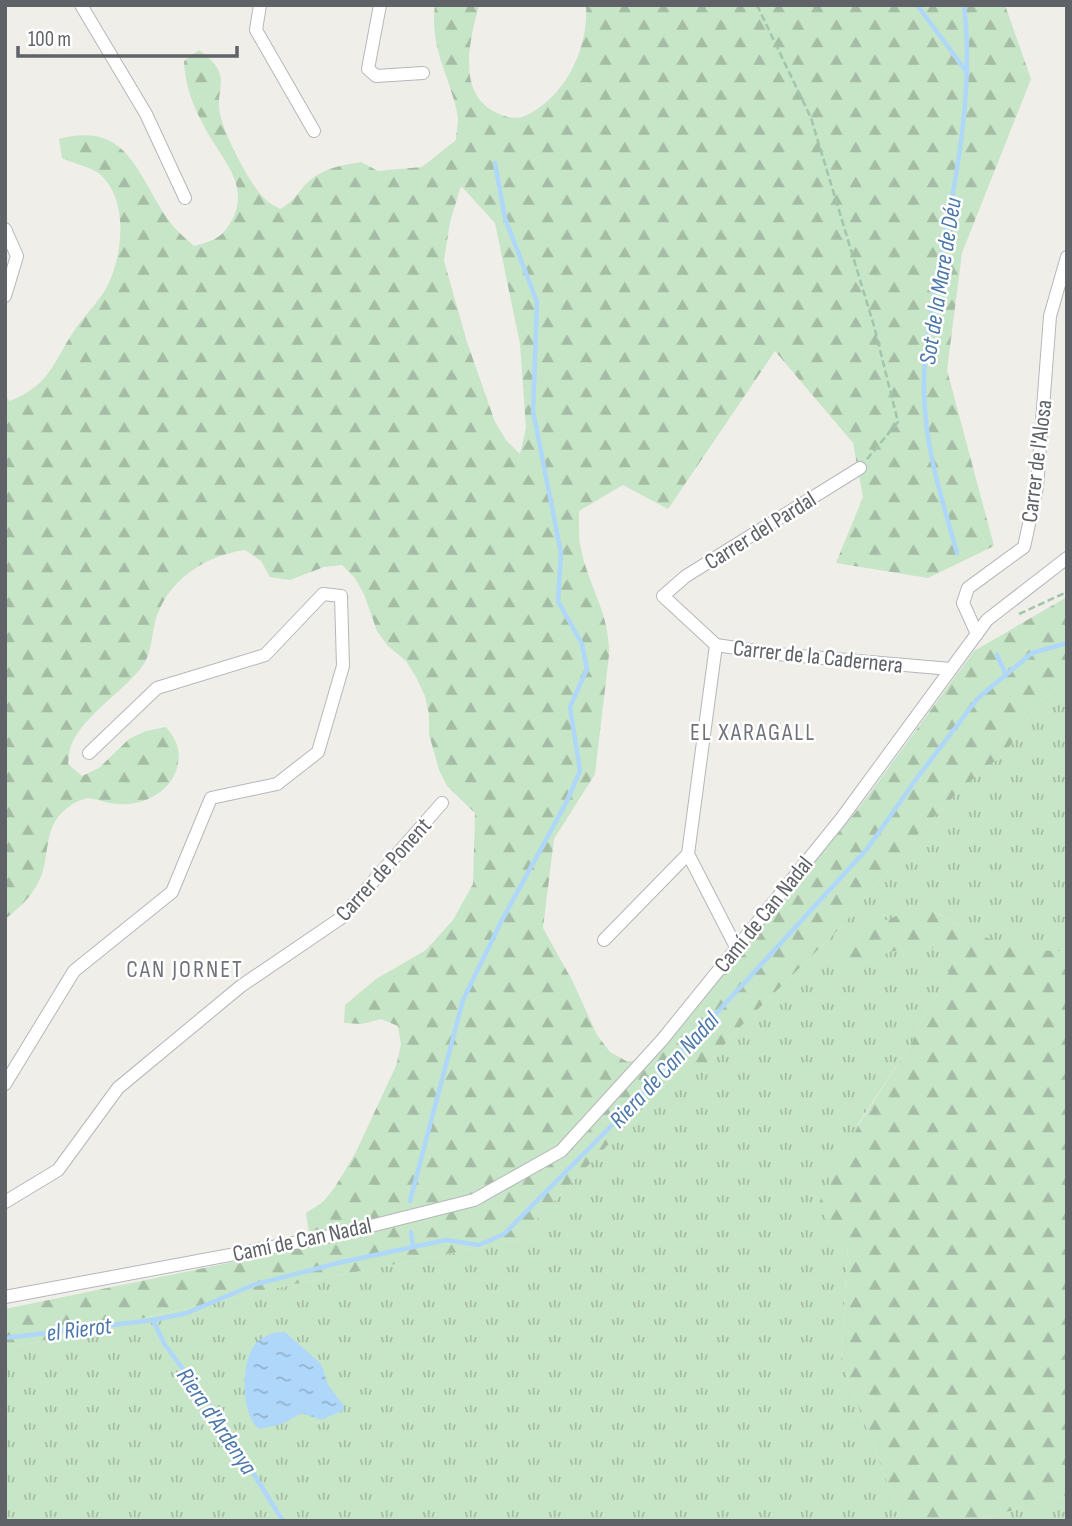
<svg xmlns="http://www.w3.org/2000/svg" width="1072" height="1526" viewBox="0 0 1072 1526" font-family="'Sofia Sans Condensed',sans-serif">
<defs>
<pattern id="grass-tufts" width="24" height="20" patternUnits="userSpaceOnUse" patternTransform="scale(1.75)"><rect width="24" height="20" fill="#c7e5c7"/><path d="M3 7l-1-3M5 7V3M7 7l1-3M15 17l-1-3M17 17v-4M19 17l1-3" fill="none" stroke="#a5bda5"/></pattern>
<pattern id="forest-firs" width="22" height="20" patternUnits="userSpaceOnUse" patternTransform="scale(1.75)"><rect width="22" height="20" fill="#c7e5c7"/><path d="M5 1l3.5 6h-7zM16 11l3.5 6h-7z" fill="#a5bda5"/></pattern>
<pattern id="water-ripples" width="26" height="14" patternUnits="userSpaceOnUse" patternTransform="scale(1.75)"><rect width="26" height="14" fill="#afd7f9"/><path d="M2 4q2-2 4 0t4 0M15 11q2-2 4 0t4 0" fill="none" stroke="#92b2cd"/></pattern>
</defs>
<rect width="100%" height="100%" fill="#f0eee8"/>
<g fill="url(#grass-tufts)">
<path d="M 1067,682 L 1067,949 L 1063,951 L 1034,951 L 995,943 L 934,912 C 905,907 880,925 855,939 L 853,961 C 883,953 918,939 949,953 L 952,963 L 944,983 L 921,1022 L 912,1042 L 858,1124 L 848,1244 L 841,1362 L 902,1521 L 5,1521 L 5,1349 L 300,1283 L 517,1240 L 688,1061 L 704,1073 L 730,1037 L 841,927 L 919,833 L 961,789 L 1006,752 L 1038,703 Z"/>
<path d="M 1067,1495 L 1067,1521 L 975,1521 Z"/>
</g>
<g fill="url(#forest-firs)" fill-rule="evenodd">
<path d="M 435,5 L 479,5 C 470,39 456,92 495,112 C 504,117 516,120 525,116 C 565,98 589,48 586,5 L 1005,5 L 1031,79 L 962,253 L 947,370 L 994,546 L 928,578 L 836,563 L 863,497 L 853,443 L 775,351 L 668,509 L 623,485 L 579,511 C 579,523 578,537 581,549 C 589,588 610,613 609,655 L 595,774 L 554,839 L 543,928 L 573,982 L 597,1035 L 610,1052 L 628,1062 L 649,1057 L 673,1034 L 859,808 L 974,651 L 1067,597 L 1067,682 L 1038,703 L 1006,752 L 961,789 L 919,833 L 841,927 L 730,1037 L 704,1073 L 688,1061 L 517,1240 L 300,1283 L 5,1349 L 5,1309 L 311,1246 L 306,1213 L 323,1202 L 335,1187 L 355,1154 L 396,1066 L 401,1045 L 398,1026 L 381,1019 L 362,1024 L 344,1023 L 345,1005 L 376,979 L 426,950 L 453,920 L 473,884 L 475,813 L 447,786 L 439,770 L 429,734 L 429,714 L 425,696 L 416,677 L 406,661 L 388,646 L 377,631 L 364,594 L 355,578 L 342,565 L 324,567 L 290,580 L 270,577 L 261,561 L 245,550 C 204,556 166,581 155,622 C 151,638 152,654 141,668 C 122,692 85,715 72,743 C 69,749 69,757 68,764 L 82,776 L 99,768 L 129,739 L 146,731 L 166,727 C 178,742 182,752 176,771 C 166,797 136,808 110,803 C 102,802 91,796 84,799 C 73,802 65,809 58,817 C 46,832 48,856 42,874 C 36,892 20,908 5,919 L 5,397 L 10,401 C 51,384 52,364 74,331 C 83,317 95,306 104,292 C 123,261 131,197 97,172 C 87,166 72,163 62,158 L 59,139 C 127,121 136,172 167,218 C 174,229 184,237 194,246 C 209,242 221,239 229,225 C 254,187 221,159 205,128 C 193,106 185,86 184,61 L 199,50 C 237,78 212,86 221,118 C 226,138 251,187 266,200 C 270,204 276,206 280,209 C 297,199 296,194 308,182 C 323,168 342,165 361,162 L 378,171 L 422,167 L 456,140 C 456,133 458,125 458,118 C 452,79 429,50 435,5 ZM 461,186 L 495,223 L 520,344 L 526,428 L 520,454 L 506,440 L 495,422 L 467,342 L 444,261 L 450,222 Z"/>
<path d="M 924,910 L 934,912 C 983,937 1006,951 1063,951 L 1067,949 L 1067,1495 L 975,1521 L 902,1521 L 841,1362 L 848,1244 L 817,1207 L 859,1124 L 912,1042 L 921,1022 L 944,983 L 952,963 L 949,953 C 910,936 879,962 843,961 L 841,952 C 861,932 895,911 924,910 Z"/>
</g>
<path fill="url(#water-ripples)" d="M 285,1332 L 321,1364 L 328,1385 L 344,1406 L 344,1410 L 321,1420 L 302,1413 L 282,1424 L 259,1429 C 240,1415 240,1356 258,1341 C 265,1335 275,1332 285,1332 Z"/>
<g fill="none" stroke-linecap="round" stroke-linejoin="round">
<g stroke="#afd7f9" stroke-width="4.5">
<path d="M 917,5 L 966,71"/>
<path d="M 957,553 C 942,499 925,449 924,392 C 923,345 934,300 942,254 C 957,174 974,87 964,5"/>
<path d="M 997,655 L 1006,675"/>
<path d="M 410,1201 L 463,1000 L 502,920 L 566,803 L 580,771 L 570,707 L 587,669 L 582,644 L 558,601 L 561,553 L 533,411 L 537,302 L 505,218 L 495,163"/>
<path d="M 411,1232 L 413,1247"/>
<path d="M 153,1320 L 165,1345 L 213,1409 L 283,1521"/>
<path d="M 5,1338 L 153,1320 L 187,1313 L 253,1285 L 342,1262 L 446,1240 L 479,1245 L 504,1234 L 636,1101 L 867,849 L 917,778 L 978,698 L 1032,653 L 1067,643"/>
</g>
<g stroke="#b5b7bb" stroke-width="14">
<g id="minor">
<path d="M 81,5 L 146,114 L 185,198"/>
<path d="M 260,5 L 256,30 L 314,131"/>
<path d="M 380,5 L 368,69 L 376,76 L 423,73"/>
<path d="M 5,229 L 17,256 L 5,296"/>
<path d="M 860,468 L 686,576 L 663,596 L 716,645 L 777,654 L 951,669"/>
<path d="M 977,634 L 963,603 L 968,588 L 1024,547 L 1037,487 L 1050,316 L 1067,257"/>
<path d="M 716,645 L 688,854 L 736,947"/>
<path d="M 604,940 L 688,854"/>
<path d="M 5,1084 L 74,971 L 172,892 L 211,798 L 277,784 L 318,752 L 343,666 L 341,596 L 323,594 L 265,655 L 157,688 L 89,753"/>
<path d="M 5,1202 L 58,1170 L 118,1088 L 241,986 L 341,918 L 442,803"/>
<path d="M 5,1297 L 331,1236 L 474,1200 L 561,1151 L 662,1040 L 841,819 L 987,620 L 1067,558"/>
</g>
</g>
<g stroke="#a0c6ac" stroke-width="2.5" stroke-dasharray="7 3.5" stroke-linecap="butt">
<path d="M 757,5 L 811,118 L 874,326 L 898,422 L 867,459"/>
<path d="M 1019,614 L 1067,592"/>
</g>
<use href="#minor" stroke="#fff" stroke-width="12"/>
</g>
<g text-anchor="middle" stroke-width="5" stroke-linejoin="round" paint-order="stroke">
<g font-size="23" fill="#5f6267" stroke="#fff">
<text transform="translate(1036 461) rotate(-83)" y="8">Carrer de l'Alosa</text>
<text transform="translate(760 530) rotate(-32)" y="8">Carrer del Pardal</text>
<text transform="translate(818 656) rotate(6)" y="8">Carrer de la Cadernera</text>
<text transform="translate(383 869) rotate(-48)" y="8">Carrer de Ponent</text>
<text transform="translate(763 914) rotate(-51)" y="8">Camí de Can Nadal</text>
<text transform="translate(302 1239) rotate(-12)" y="8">Camí de Can Nadal</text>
</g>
<g font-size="24" font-style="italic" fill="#4c78ab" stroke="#fff">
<text transform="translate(940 281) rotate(-81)" y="8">Sot de la Mare de Déu</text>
<text transform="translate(664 1070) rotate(-47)" y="8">Riera de Can Nadal</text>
<text transform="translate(79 1329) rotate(-7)" y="8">el Rierot</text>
<text transform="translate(217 1421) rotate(56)" y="8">Riera d'Ardenya</text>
</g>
<g font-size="24" letter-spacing="2" fill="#707479" stroke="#fff">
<text x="753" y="740">EL XARAGALL</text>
<text x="185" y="977">CAN JORNET</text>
</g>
</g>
<rect width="1072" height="1526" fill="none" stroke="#5f6267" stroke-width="14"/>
<path d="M18 46v10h219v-10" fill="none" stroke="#5f6267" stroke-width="3.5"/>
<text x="28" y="46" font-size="21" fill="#5f6267" stroke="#ffffff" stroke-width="5" paint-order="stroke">100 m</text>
</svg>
